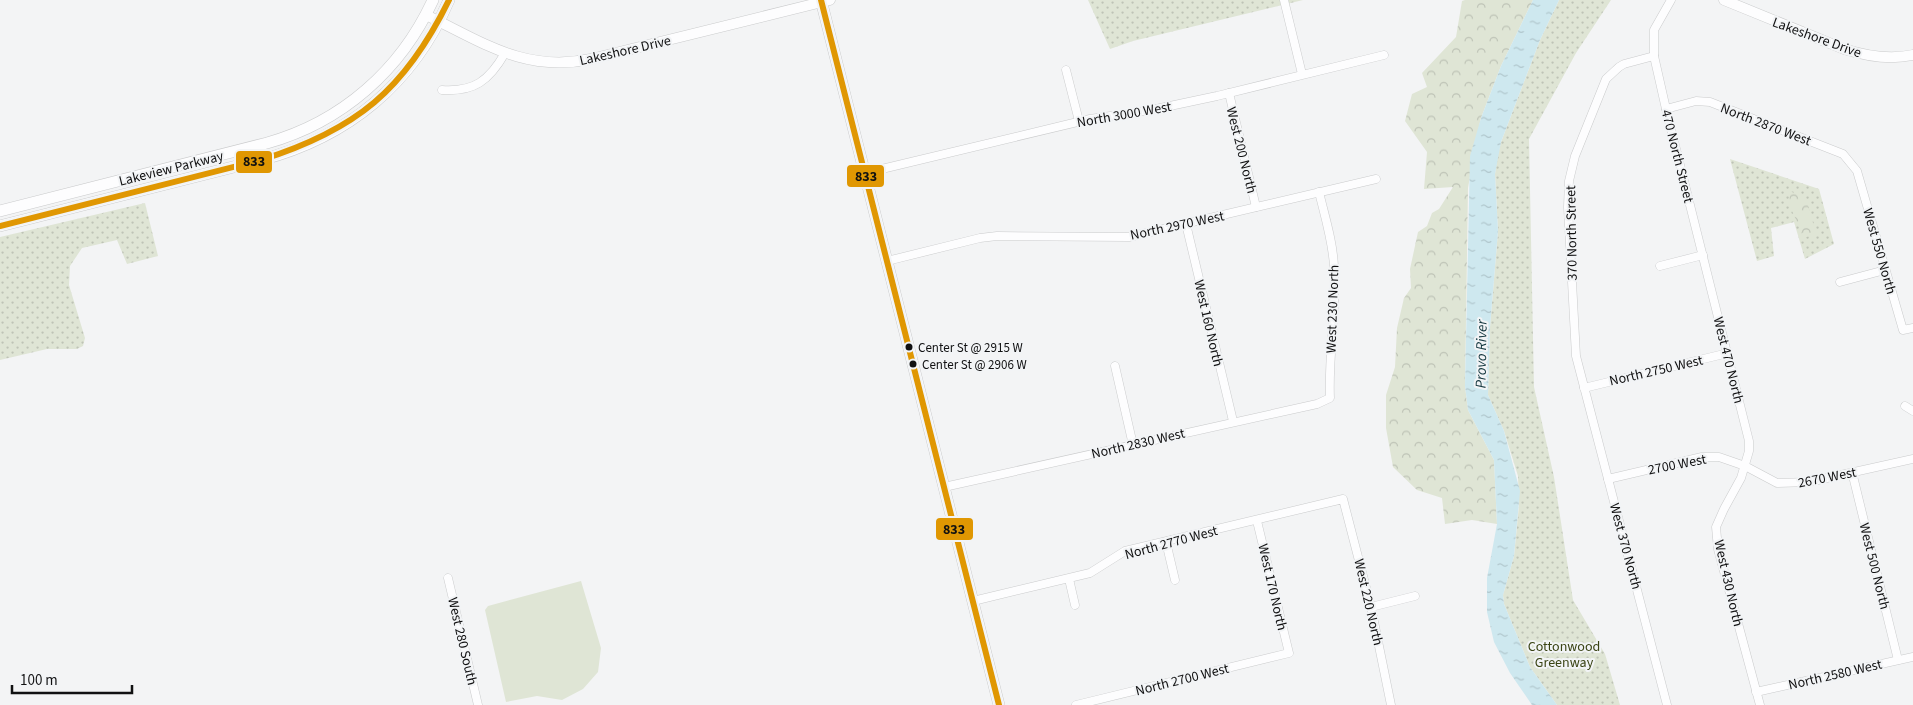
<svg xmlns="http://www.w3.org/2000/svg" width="1913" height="705" viewBox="0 0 1913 705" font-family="'Source Sans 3',sans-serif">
<defs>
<pattern id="grass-dots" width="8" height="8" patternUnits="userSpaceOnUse" patternTransform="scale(1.25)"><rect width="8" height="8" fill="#dfe5d5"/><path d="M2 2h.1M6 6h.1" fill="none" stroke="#bec3b6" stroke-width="1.8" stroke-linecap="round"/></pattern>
<pattern id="forest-crowns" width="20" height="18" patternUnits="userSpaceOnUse" patternTransform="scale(1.25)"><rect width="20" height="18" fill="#dfe5d5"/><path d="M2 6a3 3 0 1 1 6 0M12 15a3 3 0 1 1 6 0" fill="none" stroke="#bec3b6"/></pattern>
<pattern id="water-ripples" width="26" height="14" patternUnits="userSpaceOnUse" patternTransform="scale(1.25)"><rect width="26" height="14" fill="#cee8ef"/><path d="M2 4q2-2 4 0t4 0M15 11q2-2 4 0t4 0" fill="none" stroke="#b0c6cc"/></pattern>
</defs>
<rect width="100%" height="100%" fill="#f3f4f5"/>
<g fill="url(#grass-dots)">
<path d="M 1088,0 L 1303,0 L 1133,41 L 1110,49 Z"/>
<path d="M 1559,0 L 1611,0 L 1576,53 L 1529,139 L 1534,387 L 1554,477 L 1573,600 L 1605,654 L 1620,705 L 1557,705 L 1530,667 L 1504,604 L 1503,595 L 1514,556 L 1519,505 L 1518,476 L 1504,431 L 1488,395 L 1490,327 L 1498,231 L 1495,174 L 1497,158 L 1501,142 L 1540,40 Z"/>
<path d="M 1730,159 L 1819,189 L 1834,244 L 1805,259 L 1794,222 L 1771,228 L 1774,256 L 1757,261 Z"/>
<path d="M 145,203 L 158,256 L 127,264 L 117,240 L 82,248 L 70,266 L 69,285 L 85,338 L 83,346 L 77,349 L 47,349 L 0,360 L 0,237 Z"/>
</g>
<g fill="url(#forest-crowns)">
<path d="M 1465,0 L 1533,0 L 1501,66 L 1481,118 L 1477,136 L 1468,188 L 1465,386 L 1468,410 L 1494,460 L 1497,524 L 1472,520 L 1445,524 L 1442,498 L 1417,490 L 1393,467 L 1386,428 L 1386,395 L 1395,367 L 1397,328 L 1404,298 L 1411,288 L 1410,269 L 1418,232 L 1427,226 L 1432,213 L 1439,209 L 1453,187 L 1424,189 L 1427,152 L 1405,121 L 1412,94 L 1427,87 L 1422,73 L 1456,37 L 1462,1 Z"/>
<path d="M 1790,191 L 1806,199 L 1816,233 L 1804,238 L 1789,204 Z"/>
</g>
<path fill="#dfe5d5" d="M 581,581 L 601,648 L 598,672 L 583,689 L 562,700 L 537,696 L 506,702 L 485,610 L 488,606 Z"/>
<path fill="url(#water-ripples)" d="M 1533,0 L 1559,0 L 1540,40 L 1501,142 L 1495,174 L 1498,231 L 1490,327 L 1488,395 L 1504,431 L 1520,491 L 1514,556 L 1503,595 L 1504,604 L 1530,667 L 1557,705 L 1532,705 L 1510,673 L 1494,642 L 1487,612 L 1487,578 L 1497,524 L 1494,460 L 1468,410 L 1465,386 L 1470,156 L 1481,118 L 1501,66 Z"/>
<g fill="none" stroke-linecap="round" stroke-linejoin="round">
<g stroke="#cacbcc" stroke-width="9">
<g id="minor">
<path d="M 1284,0 L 1302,74"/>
<path d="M 1671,0 L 1654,30 L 1654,56 L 1666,109 L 1749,441 L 1749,451 L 1741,478 L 1724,509 L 1716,527 L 1718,549 L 1760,705"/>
<path d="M 1654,56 L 1624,64 L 1619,67 L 1606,79 L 1575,156 L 1569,181 L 1568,207 L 1576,356 L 1667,705"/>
<path d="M 1066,70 L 1079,121"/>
<path d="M 442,90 C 474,92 489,81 505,53"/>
<path d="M 1229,93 L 1256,207"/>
<path d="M 1666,109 L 1696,101 L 1710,102 L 1843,154 L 1857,171 L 1903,330 L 1913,328"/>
<path d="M 865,173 L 1090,119 L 1151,110 L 1217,96 L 1384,55"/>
<path d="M 1186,224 L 1233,421"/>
<path d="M 887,261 L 980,238 L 997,236 L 1129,237 L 1376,179"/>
<path d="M 1660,266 L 1703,255"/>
<path d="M 1840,282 L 1885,270"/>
<path d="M 1115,366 L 1133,445"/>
<path d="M 1584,388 L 1728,353"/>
<path d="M 1905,406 L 1913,411"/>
<path d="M 1852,472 L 1898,660"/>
<path d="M 1608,479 L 1702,457 L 1719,457 L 1745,466 L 1777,483 L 1809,482 L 1913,459"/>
<path d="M 944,487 L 1317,404 L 1330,398 C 1328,355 1337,310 1334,267 C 1333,242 1325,217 1319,192"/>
<path d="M 1166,542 L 1175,580"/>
<path d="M 448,578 L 478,705"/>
<path d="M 1069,579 L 1075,605"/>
<path d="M 973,601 L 1090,573 L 1125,551 L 1343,499 L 1371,607 L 1391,705"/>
<path d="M 1371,607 L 1415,596"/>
<path d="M 1756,692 L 1913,657"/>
<path d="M 1076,705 L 1289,653 L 1257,521"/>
</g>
</g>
<g stroke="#cacbcc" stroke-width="11">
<g id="tertiary">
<path d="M 1724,0 L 1844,49 C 1866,56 1890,60 1913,55"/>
<path d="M 426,15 C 482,42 525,73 591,59 L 830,0"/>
</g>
</g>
<g stroke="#cacbcc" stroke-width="12">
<g id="secondary">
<path d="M 821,0 L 999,705"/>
<path d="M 0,211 L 267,143 C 342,122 401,70 433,0"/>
<path d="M 0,226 L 261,160 C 348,137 413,84 449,0"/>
</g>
</g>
<use href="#minor" stroke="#fdfdfe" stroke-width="8"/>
<use href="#tertiary" stroke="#fdfdfe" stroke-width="10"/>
<use href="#secondary" stroke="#fdfdfe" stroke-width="11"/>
<g stroke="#f2f4f6" stroke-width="10">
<g id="bus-1">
<path d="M 821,0 L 999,705"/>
<path d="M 0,226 L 261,160 C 356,130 405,90 449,0"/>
</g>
</g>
<use href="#bus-1" stroke="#e09702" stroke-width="6"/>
</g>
<g fill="#111112" stroke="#f2f4f6" stroke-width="2">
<circle cx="909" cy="347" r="4.5"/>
<circle cx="913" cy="364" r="4.5"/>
</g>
<g text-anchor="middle" stroke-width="4" stroke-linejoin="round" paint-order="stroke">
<g font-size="13" fill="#111112" stroke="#f2f4f6" text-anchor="start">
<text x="918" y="352">Center St @ 2915 W</text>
<text x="922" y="369">Center St @ 2906 W</text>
</g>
<g font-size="14" fill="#111112" stroke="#f2f4f6">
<text transform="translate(1817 37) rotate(20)" y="5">Lakeshore Drive</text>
<text transform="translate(625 50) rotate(-13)" y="5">Lakeshore Drive</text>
<text transform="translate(1124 114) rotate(-10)" y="5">North 3000 West</text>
<text transform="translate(1766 124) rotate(21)" y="5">North 2870 West</text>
<text transform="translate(1242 150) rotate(76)" y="5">West 200 North</text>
<text transform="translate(1678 156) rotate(76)" y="5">470 North Street</text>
<text transform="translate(171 168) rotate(-14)" y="5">Lakeview Parkway</text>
<text transform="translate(1177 225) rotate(-12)" y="5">North 2970 West</text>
<text transform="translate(1571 233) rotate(-91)" y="5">370 North Street</text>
<text transform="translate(1880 251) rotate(74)" y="5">West 550 North</text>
<text transform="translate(1332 309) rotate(-88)" y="5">West 230 North</text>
<text transform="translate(1209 323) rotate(77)" y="5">West 160 North</text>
<text transform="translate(1729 360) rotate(76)" y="5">West 470 North</text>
<text transform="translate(1656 370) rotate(-13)" y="5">North 2750 West</text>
<text transform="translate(1138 443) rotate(-13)" y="5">North 2830 West</text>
<text transform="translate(1677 464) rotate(-11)" y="5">2700 West</text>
<text transform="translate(1827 477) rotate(-11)" y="5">2670 West</text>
<text transform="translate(1171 542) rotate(-15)" y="5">North 2770 West</text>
<text transform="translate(1626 546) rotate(75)" y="5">West 370 North</text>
<text transform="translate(1875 566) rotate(76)" y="5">West 500 North</text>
<text transform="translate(1729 583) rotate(77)" y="5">West 430 North</text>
<text transform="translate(1273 587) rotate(77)" y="5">West 170 North</text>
<text transform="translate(1369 602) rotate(77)" y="5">West 220 North</text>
<text transform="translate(463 641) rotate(77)" y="5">West 280 South</text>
<text transform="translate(1835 674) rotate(-13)" y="5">North 2580 West</text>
<text transform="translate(1182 679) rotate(-14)" y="5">North 2700 West</text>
</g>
<g font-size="14" fill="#3a4414" stroke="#f2f4f6">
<text x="1564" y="651">Cottonwood<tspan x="1564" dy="16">Greenway</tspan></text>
</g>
<g font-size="15" font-style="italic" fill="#11353d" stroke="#f2f4f6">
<text transform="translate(1481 354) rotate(-89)" y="5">Provo River</text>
</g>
</g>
<g stroke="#f2f4f6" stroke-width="2">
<rect x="235" y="150" width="38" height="24" rx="5" fill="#e09702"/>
<rect x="846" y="164" width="39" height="24" rx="5" fill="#e09702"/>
<rect x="935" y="517" width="39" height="24" rx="5" fill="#e09702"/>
</g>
<g font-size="14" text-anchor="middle" font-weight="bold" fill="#111">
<text x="254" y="166">833</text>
<text x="866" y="181">833</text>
<text x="954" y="534">833</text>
</g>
<path d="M12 685v8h120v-8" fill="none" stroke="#111112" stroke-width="2.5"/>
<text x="20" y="685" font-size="15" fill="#111112" stroke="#f2f4f6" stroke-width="4" paint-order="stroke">100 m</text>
</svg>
